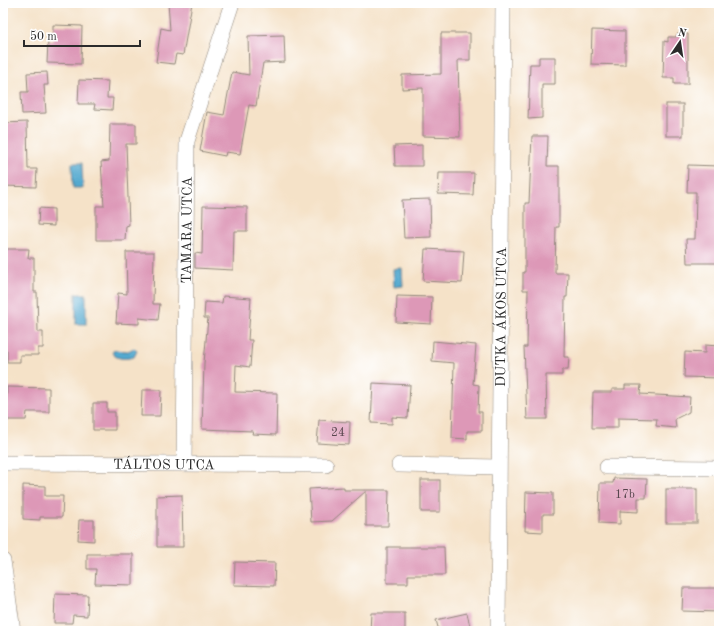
<svg xmlns="http://www.w3.org/2000/svg" width="722" height="634" viewBox="0 0 722 634" font-family="'Old Standard TT',serif">
<rect width="100%" height="100%" fill="#fff"/>
<filter id="ink" filterUnits="userSpaceOnUse"><feTurbulence type="fractalNoise" baseFrequency=".025" numOctaves="2"/><feDisplacementMap in="SourceGraphic" scale="8" xChannelSelector="R" yChannelSelector="G"/><feConvolveMatrix kernelMatrix="1 2 1 2 8 2 1 2 1" color-interpolation-filters="sRGB"/></filter>
<filter id="wash" filterUnits="userSpaceOnUse"><feTurbulence type="fractalNoise" baseFrequency=".012" numOctaves="4" result="noise"/><feDisplacementMap in="SourceGraphic" scale="16" xChannelSelector="R" yChannelSelector="G"/><feGaussianBlur stdDeviation="0.9" result="paint"/><feColorMatrix in="noise" values="0 0 0 0 0 0 0 0 0 0 0 0 0 0 0 0 0 1.4 0 .05"/><feComposite in="paint" operator="in"/></filter>
<g filter="url(#wash)">
<rect width="100%" height="100%" fill="#f5e2c8"/>
<g fill="#53a9cf" stroke="#3f6a7d">
<path d="M 72,163 L 82,163 L 83,188 L 73,188 Z"/>
<path d="M 402,268 L 403,286 L 394,287 L 393,269 Z"/>
<rect x="76" y="294" width="10" height="30"/>
<path d="M 134,348 L 137,351 L 134,357 C 127,359 117,360 112,353 L 114,350 L 128,351 Z"/>
</g>
<g id="blocks">
<g fill="#dd98b7">
<path d="M 168,3 L 192,3 L 183,55 L 176,54 L 174,64 L 156,62 L 161,28 L 170,30 Z"/>
<path d="M 53,25 L 82,26 L 81,64 L 47,63 L 48,41 L 53,41 Z"/>
<path d="M 592,30 L 625,31 L 625,65 L 591,64 Z"/>
<path d="M 441,33 L 470,33 L 470,60 L 458,60 L 460,137 L 423,136 L 423,88 L 402,89 L 402,75 L 441,74 Z"/>
<path d="M 677,34 L 688,34 L 688,84 L 674,84 L 674,78 L 663,78 L 664,41 L 668,42 L 668,37 L 676,37 Z"/>
<path d="M 284,35 L 285,62 L 263,63 L 256,106 L 249,105 L 240,154 L 226,152 L 225,156 L 200,151 L 207,112 L 224,115 L 232,72 L 249,75 L 248,36 Z"/>
<path d="M 539,57 L 555,57 L 555,84 L 542,84 L 542,118 L 528,119 L 530,64 L 539,64 Z"/>
<path d="M 47,72 L 48,85 L 44,85 L 46,113 L 22,114 L 21,92 L 28,92 L 27,73 Z"/>
<path d="M 79,80 L 108,81 L 107,98 L 113,98 L 112,110 L 94,109 L 95,104 L 78,104 Z"/>
<rect x="666" y="104" width="17" height="32"/>
<path d="M 27,122 L 28,169 L 37,169 L 36,187 L 3,186 L 3,123 Z"/>
<path d="M 110,124 L 136,124 L 136,144 L 126,144 L 129,225 L 126,226 L 125,240 L 96,240 L 96,206 L 104,206 L 101,162 L 109,161 Z"/>
<path d="M 532,136 L 548,136 L 547,166 L 559,166 L 559,227 L 556,227 L 555,273 L 568,273 L 567,297 L 565,297 L 564,357 L 569,357 L 568,370 L 562,370 L 562,375 L 546,375 L 547,419 L 527,419 L 524,347 L 527,347 L 528,290 L 523,290 L 523,272 L 525,272 L 525,203 L 529,203 Z"/>
<path d="M 422,145 L 422,166 L 395,166 L 394,146 Z"/>
<path d="M 688,165 L 719,166 L 719,263 L 687,263 L 686,239 L 695,239 L 696,192 L 687,192 Z"/>
<path d="M 439,173 L 474,173 L 473,195 L 438,194 Z"/>
<path d="M 430,199 L 431,237 L 404,238 L 402,200 Z"/>
<path d="M 203,206 L 247,207 L 247,231 L 234,231 L 233,270 L 195,268 L 195,253 L 202,254 Z"/>
<path d="M 39,208 L 54,209 L 54,226 L 38,225 Z"/>
<path d="M 4,249 L 29,249 L 28,258 L 34,258 L 34,292 L 37,292 L 38,332 L 43,332 L 43,348 L 38,348 L 38,355 L 20,355 L 20,362 L 7,362 L 7,350 L 3,350 Z"/>
<path d="M 425,249 L 464,251 L 462,283 L 423,281 Z"/>
<path d="M 126,252 L 154,252 L 153,304 L 160,304 L 158,320 L 139,318 L 139,324 L 116,323 L 118,293 L 127,294 Z"/>
<path d="M 223,296 L 251,298 L 248,340 L 252,340 L 250,367 L 236,365 L 235,392 L 277,393 L 276,435 L 252,434 L 253,431 L 202,429 L 204,363 L 208,318 L 204,318 L 205,302 L 222,303 Z"/>
<path d="M 397,296 L 432,297 L 431,324 L 396,322 Z"/>
<path d="M 433,341 L 476,345 L 473,384 L 479,385 L 478,412 L 482,412 L 482,431 L 467,431 L 467,439 L 452,438 L 454,363 L 432,361 Z"/>
<path d="M 705,345 L 719,346 L 719,378 L 684,377 L 685,352 L 705,353 Z"/>
<path d="M 373,383 L 410,385 L 408,418 L 392,417 L 392,424 L 371,423 Z"/>
<path d="M 625,385 L 641,385 L 640,394 L 690,397 L 689,412 L 675,419 L 676,428 L 656,426 L 657,419 L 618,418 L 618,428 L 592,428 L 593,392 L 612,392 L 612,389 L 625,389 Z"/>
<path d="M 7,387 L 49,388 L 49,412 L 27,412 L 26,420 L 6,420 Z"/>
<path d="M 142,390 L 161,390 L 160,416 L 141,416 Z"/>
<path d="M 93,403 L 107,403 L 107,412 L 115,412 L 115,430 L 93,430 Z"/>
<path d="M 319,420 L 350,422 L 349,445 L 317,443 Z"/>
<path d="M 614,478 L 647,479 L 646,498 L 638,498 L 638,512 L 620,511 L 620,524 L 599,523 L 600,483 L 613,483 Z"/>
<rect x="421" y="480" width="19" height="32"/>
<path d="M 23,485 L 45,486 L 45,496 L 63,496 L 62,517 L 40,517 L 40,520 L 23,519 Z"/>
<path d="M 344,487 L 344,490 L 389,490 L 388,526 L 366,526 L 366,491 L 332,521 L 311,522 L 309,489 Z"/>
<rect x="666" y="489" width="31" height="34"/>
<path d="M 526,492 L 553,493 L 553,514 L 543,514 L 543,532 L 525,531 Z"/>
<path d="M 182,495 L 183,547 L 157,547 L 157,496 Z"/>
<path d="M 79,520 L 94,520 L 94,541 L 78,540 Z"/>
<path d="M 387,547 L 444,547 L 445,575 L 408,575 L 408,583 L 387,583 Z"/>
<path d="M 87,554 L 133,554 L 133,585 L 95,584 L 96,569 L 87,569 Z"/>
<path d="M 235,562 L 275,563 L 274,586 L 234,585 Z"/>
<path d="M 683,588 L 719,588 L 719,612 L 682,611 Z"/>
<path d="M 55,594 L 88,595 L 87,616 L 73,615 L 72,623 L 54,623 Z"/>
<path d="M 371,613 L 405,613 L 405,631 L 370,631 Z"/>
<path d="M 467,613 L 471,631 L 439,631 L 436,620 Z"/>
</g>
</g>
</g>
<g filter="url(#ink)">
<use href="#blocks" fill-opacity="0" stroke="#90867a" stroke-width="1"/>
<g fill="none" stroke-linecap="round" stroke-linejoin="round">
<g stroke="#90867a" stroke-width="16">
<g id="minor">
<path id="s1" d="M 3,463 L 326,465"/>
<path id="s2" d="M 184,464 L 187,141 L 232,3"/>
<path d="M 399,465 L 498,467"/>
<path d="M 607,467 L 719,468"/>
<path d="M 3,561 L 13,631"/>
<path id="s3" d="M 498,631 L 503,3"/>
</g>
</g>
<use href="#minor" stroke="#fff" stroke-width="15"/>
</g>
</g>
<g text-anchor="middle" stroke-width="4" stroke-linejoin="round" paint-order="stroke">
<g font-size="12" fill="#58464e">
<text x="338" y="436">24</text>
<text x="625" y="498">17b</text>
</g>
<g font-size="14" fill="#2b2b2b" stroke="#fff">
<text dy="5" stroke="none"><textPath href="#s2" startOffset="234">TAMARA UTCA</textPath></text>
<text dy="5" stroke="none"><textPath href="#s3" startOffset="314">DUTKA ÁKOS UTCA</textPath></text>
<text dy="5" stroke="none"><textPath href="#s1" startOffset="161">TÁLTOS UTCA</textPath></text>
</g>
</g>
<rect width="722" height="634" fill="none" stroke="#fff" stroke-width="16"/>
<g transform="translate(680 42) rotate(13)" stroke="#ffffff" stroke-width="3" paint-order="stroke">
<path d="M0-3L7 15L0 10L-7 15Z" fill="#2b2b2b"/>
<text y="-6" font-size="11" font-weight="bold" text-anchor="middle" fill="#2b2b2b">N</text>
</g>
<path d="M24 40v6h116v-6" fill="none" stroke="#2b2b2b" stroke-width="2"/>
<text x="30" y="40" font-size="12" fill="#2b2b2b" stroke="#ffffff" stroke-width="3" paint-order="stroke">50 m</text>
</svg>
